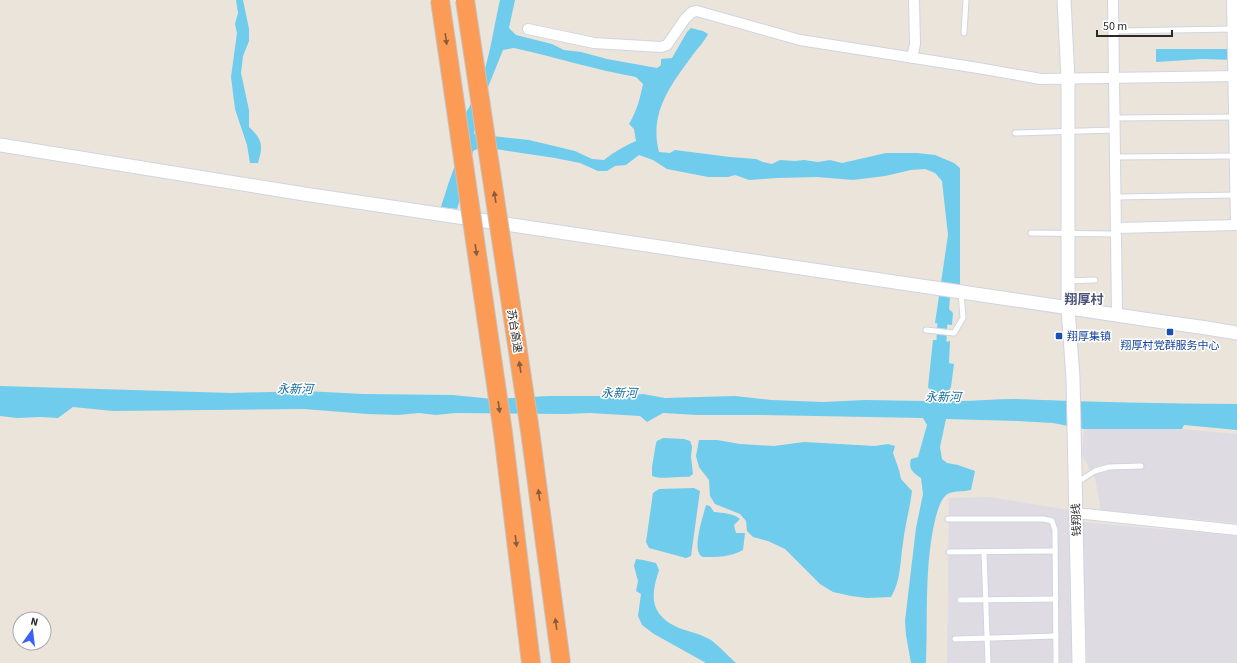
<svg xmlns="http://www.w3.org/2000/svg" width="1237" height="663" viewBox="0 0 1237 663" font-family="'Source Sans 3','Noto Sans SC',sans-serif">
<rect width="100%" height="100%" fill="#ebe4db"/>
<g fill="#dedbe3">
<path d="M 1155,428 L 1182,429 L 1237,434 L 1237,523 L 1101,510 L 1095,478 L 1082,455 L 1084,429 Z"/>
<path d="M 989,497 L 1069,510 L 1073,663 L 947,663 L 949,498 Z"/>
<path d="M 1082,522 L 1237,536 L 1237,663 L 1087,663 Z"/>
</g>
<g fill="#6fccec" fill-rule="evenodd">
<path d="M 236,0 L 243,0 L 249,29 L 249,41 L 243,56 L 241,73 L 249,110 L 249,127 C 263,140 263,146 258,163 L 250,163 L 247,145 L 235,109 L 231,77 L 237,33 L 235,24 L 238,13 Z"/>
<path d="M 500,0 L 515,0 L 509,28 L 516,35 L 552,44 L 564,50 L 581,52 L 607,59 L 657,68 L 661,65 L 661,59 L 672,58 L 687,32 L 691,28 L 703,31 L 708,34 C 704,42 697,49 692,56 C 670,86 649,113 659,152 L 670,153 L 675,150 L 730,157 L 756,159 L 763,162 L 772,164 L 780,160 L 795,161 L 804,160 L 818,162 L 830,160 L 842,163 L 886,153 L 917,153 L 935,155 L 954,163 L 960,168 L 960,285 L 950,297 L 949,309 L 953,313 L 952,325 L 935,323 L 948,235 L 942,181 L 935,173 L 925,169 L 911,170 L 885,176 L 853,180 L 817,177 L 777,178 L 749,180 L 735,175 L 728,177 L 708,177 L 667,169 L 653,160 L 639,155 L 626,165 L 615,166 L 607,171 L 598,171 L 580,163 L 555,158 L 482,147 L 473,151 L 468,173 L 457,209 L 441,207 C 445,194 449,181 454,168 C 460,152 471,131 465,114 C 488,79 491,39 500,0 ZM 514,48 C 555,57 595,70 636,77 L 643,84 C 640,98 637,111 629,124 L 634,129 L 636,141 C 624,146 614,152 604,160 L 592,159 L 575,151 L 529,140 L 474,134 L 479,104 L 488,87 L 503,50 Z"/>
<path d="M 1156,49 L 1237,49 L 1237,60 L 1202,59 L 1156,62 Z"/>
<path d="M 941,336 L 945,337 L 946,342 L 950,341 L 949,363 L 954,364 L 951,387 L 947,394 L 957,401 C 976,401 996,399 1015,399 C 1089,402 1163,404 1237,404 L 1237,430 L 1184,425 L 1182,429 L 1084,429 L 1053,423 L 1017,421 L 946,419 L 940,447 L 942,459 L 947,463 L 958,465 L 975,471 L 971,490 C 963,492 951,490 945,496 C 940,501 938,510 936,516 C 924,564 928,614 926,663 L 911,663 L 906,635 L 905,621 L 916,528 L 923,494 L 921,478 C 913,473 908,469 911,459 L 918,457 L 927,425 L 923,418 L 760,415 L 697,415 L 663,413 L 647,422 L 640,416 L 590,413 L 565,414 L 455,413 L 436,415 L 419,413 L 398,415 L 367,414 L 304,409 L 113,411 L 73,407 L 58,418 L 41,417 L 17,418 L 0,416 L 0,386 L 231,393 L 305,391 L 363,394 L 453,395 L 493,399 L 549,396 L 621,396 L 643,394 L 665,398 L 735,396 L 771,400 L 823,402 L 865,400 L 924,401 L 931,396 L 932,392 L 928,387 L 933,340 L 940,340 Z"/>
<path d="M 663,438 L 684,439 L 690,441 L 692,446 L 691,457 L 693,474 L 689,477 C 678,476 663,480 652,476 L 652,467 L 656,443 L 657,441 Z"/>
<path d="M 699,440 L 717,440 L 740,444 L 774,446 L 804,442 L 875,446 L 888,444 L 895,446 L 893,453 L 899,470 L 901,479 L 912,491 C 910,508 905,525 903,543 C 900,561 901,581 891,597 L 867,598 L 851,596 L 833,592 L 820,584 L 785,549 L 768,541 L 753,537 L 747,531 L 746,521 L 740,514 L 715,504 L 710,496 L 709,480 L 699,467 L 696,456 Z"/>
<path d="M 694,488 L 700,491 L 691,556 L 686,558 L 649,548 L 646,542 L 653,493 L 659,489 Z"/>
<path d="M 706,505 L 710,506 L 714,512 C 723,513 733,513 740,519 L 734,525 L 736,533 L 745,533 L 743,550 C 731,557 717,557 703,557 C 702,557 699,554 699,553 C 694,544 703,516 706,505 Z"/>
<path d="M 636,559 L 643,560 L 656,563 L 659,570 C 650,597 650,615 679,628 C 690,632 701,634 711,640 C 720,647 728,656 736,663 L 706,663 L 654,634 L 642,625 L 638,616 L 641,594 L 636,591 L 638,581 L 634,566 Z"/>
</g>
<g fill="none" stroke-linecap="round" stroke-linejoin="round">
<path stroke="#6fccec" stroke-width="10" d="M 941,349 L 943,311"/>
<g stroke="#d0d4e2" stroke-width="7">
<g id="service">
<path d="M 1113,31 L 1234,29"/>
<path d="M 964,33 L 966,0"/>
<path d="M 1115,118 L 1236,117"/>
<path d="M 1015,133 L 1115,130"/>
<path d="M 1116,157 L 1237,156"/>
<path d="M 1116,197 L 1237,195"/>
<path d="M 1031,233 L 1117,234"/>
<path d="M 1068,281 L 1095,280"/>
<path d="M 926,330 L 954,333 L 963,318 L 961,292"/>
<path d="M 1076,483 L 1095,471 L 1109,467 L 1141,466"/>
<path d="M 948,519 L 1044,519 L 1052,521 L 1055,530 L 1056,663"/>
<path d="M 949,552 L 1055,551"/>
<path d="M 984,552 L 988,663"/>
<path d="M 960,600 L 1056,599"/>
<path d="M 955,639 L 1056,636"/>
</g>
</g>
<g stroke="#d0d4e2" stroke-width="12">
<g id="minor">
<path d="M 1113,0 L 1117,315"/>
<path d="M 1232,0 L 1236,225"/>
<path d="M 528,29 L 594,43 L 661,47 L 667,45 L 685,19 L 692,12 L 697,11 L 800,40 L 978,68 L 1041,79 L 1237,76"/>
<path d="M 912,58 L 915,44 L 914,0"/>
<path d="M 1117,228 L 1237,225"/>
<path d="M 1076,513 L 1237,530"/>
</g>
</g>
<g stroke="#d0d4e2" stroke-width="15">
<g id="tertiary">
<path d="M 1064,0 L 1068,79 L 1068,308 L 1073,378 L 1079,663"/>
<path d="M 0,145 L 304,194 L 1150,320 L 1207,328 L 1237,333"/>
</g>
</g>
<g stroke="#c3c3c3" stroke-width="20">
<path id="motorway" d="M 503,433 L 531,663"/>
</g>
<use href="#service" stroke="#fff" stroke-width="5"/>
<use href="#minor" stroke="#fff" stroke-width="10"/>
<use href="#tertiary" stroke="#fff" stroke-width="13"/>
<use href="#motorway" stroke="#fb9b56" stroke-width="18"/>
<g stroke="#c3c3c3" stroke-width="20" stroke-linecap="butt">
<g id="motorway-bridge">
<path d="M 440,0 L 503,433"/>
<path d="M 465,0 L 530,431 L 561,663"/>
</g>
</g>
<use href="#motorway-bridge" stroke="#fb9b56" stroke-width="18"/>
</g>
<defs><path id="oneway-solid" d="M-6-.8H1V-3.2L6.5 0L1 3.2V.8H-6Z"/></defs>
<g fill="#885c3d">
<use href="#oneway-solid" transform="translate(446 39) rotate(82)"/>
<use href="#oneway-solid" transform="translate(495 197) rotate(-99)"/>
<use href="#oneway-solid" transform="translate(476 250) rotate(82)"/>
<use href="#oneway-solid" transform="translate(520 367) rotate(-99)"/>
<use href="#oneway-solid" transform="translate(499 407) rotate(82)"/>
<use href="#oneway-solid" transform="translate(539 495) rotate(-98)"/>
<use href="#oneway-solid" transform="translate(516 541) rotate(83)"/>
<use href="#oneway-solid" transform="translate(556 624) rotate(-98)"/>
</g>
<g fill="#1a4fb4" stroke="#fff" stroke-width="1.5">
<rect x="1166" y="328" width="8" height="8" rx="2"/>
<rect x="1055" y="332" width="8" height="8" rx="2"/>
</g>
<g text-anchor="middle" stroke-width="3" stroke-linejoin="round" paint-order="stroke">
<g font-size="11" fill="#292929" stroke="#fff">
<text transform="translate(515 331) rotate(81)" y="4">苏台高速</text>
<text transform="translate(1076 520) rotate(-92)" y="4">钱翔线</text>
</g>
<g font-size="11" fill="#164399" stroke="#fff" text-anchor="start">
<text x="1067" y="340">翔厚集镇</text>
<text x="1170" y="349" text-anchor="middle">翔厚村党群服务中心</text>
</g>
<g font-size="12" font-style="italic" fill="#106996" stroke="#fff">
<text transform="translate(295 389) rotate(1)" y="4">永新河</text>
<text transform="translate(619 393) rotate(1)" y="4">永新河</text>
<text transform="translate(943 397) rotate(1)" y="4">永新河</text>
</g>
<g font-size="13" font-weight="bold" fill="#4a5378" stroke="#fff">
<text x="1084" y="304">翔厚村</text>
</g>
</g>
<g transform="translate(32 631) rotate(14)"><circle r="19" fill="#ffffff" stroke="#a9a9a9"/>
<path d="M0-3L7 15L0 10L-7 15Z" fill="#3d61f6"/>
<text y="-6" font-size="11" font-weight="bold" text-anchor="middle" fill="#292929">N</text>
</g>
<path d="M1097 30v6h75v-6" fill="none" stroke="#292929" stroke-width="2"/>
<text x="1103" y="30" font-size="12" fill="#292929" stroke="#ffffff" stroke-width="3" paint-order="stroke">50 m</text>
</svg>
